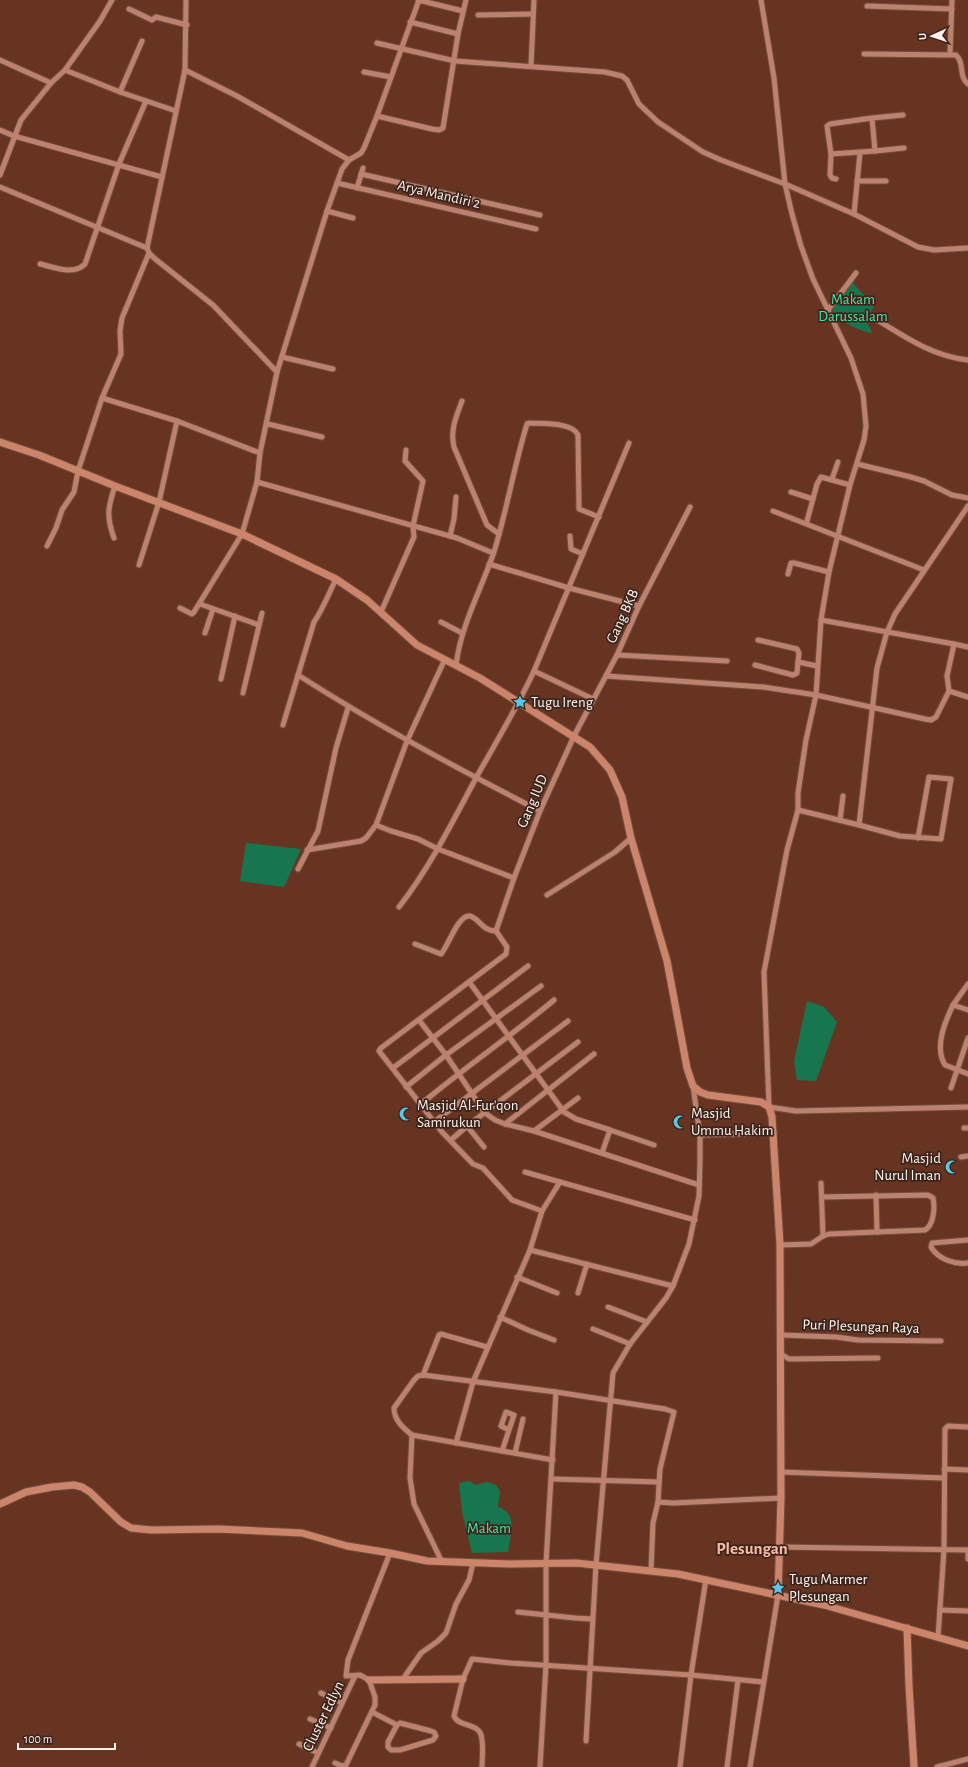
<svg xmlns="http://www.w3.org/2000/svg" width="968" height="1767" viewBox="0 0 968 1767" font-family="'Alegreya Sans',sans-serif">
<rect width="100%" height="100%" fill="#673422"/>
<g fill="#17764f">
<path d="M 852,282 L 874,306 L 866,321 L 872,332 L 870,333 C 856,328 841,324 832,309 Z"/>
<path d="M 246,843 L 301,849 L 284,887 L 240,881 Z"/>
<path d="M 807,1001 L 824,1007 L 837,1022 L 816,1081 L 797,1080 L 794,1061 Z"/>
<path d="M 469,1481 L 476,1485 L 487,1482 L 496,1485 L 500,1491 L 498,1507 C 519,1513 510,1536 508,1552 L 472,1553 L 462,1512 L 459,1483 Z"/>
</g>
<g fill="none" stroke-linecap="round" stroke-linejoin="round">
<g stroke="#744d3e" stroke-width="7">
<g id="street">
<path d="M 186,0 L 185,70 L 147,248 L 149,253 L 154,258 L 213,305 L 277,372"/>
<path d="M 418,0 L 463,11"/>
<path d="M 761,0 L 774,78 L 785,184 L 792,214 L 801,246 L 813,279 L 851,358 L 863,394 L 866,426 L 864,440 L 850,485 L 829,572 L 821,620 L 816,695 L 806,740 L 798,793 L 798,810 L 787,850 L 764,972 L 769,1107 L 796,1111 L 968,1107"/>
<path d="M 867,6 L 952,9"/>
<path d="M 129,9 L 152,20 L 156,17 L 187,25"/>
<path d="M 478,15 L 533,14"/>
<path d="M 410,22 L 458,34"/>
<path d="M 377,43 L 455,61 L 605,72 L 622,76 L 627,80 L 639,104 L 658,122 L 703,152 L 721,160 L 785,184 L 854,214 L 918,247 L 934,250 L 968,248"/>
<path d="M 864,54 L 956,55 C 965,63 958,76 968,84"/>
<path d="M 950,54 L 952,0"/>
<path d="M 0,60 L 51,83"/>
<path d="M 531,66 L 534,0"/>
<path d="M 65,70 L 120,92 L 176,111"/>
<path d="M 185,70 L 237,96 L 349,160"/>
<path d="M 364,72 L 391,77"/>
<path d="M 120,92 L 142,41"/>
<path d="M 377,116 L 432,129 L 439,130 L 443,128 L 458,34 L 466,0"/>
<path d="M 872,118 L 830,124 L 827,126 L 831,154 L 875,151 L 872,118 L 903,115"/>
<path d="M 0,130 L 14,136 L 162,177"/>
<path d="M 875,151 L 904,148"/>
<path d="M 831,154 L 830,175 L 832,178 L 836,179"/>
<path d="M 361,174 L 540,215"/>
<path d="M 0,175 L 21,120 L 51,83 L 65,70 L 100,21 L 112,0"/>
<path d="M 857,181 L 886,181"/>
<path d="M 337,183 L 536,229"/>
<path d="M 0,187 L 147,248"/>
<path d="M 357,188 L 363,168"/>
<path d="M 327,211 L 353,218"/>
<path d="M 854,214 L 860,153"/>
<path d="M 40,264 C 54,267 73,276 85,264 L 119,164 L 146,101"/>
<path d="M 828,310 L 856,273"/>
<path d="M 871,316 C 902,335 931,356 968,360"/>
<path d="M 282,357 L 333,369"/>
<path d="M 102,398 L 177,421"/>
<path d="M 462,401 C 456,417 450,430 454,447 L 487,525 L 499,534"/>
<path d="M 268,424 L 322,437"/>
<path d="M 857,464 L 911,477 L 924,481 L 952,495 L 968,498"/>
<path d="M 832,479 L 838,462"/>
<path d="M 257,482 L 457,538 L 493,553"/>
<path d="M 791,492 L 813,499"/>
<path d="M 773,511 L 924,570"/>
<path d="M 807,521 L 817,484 L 821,477 L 850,485"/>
<path d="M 450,536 L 454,519 L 456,497"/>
<path d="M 570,536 L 571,549 L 583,554"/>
<path d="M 114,538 C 106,516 108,507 115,486"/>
<path d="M 47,546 L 56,528 L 62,510 L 74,492 L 78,471 L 102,398 L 121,354 L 120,331 L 122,318 L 149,253"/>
<path d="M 489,564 L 569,588 L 639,606"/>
<path d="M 139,565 L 159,502 L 177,421 L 260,453"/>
<path d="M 788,574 L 791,563 L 794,563 L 829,572"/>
<path d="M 200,604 L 259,625"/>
<path d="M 180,608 L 192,614 L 194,612 L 242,534 L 257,482 L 260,453 L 277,372 L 327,211 L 342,169 L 349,160 L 361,153 L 364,148 L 377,116 L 419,0"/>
<path d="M 381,612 L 414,537 L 413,526 L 423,481 L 405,461 L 406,450"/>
<path d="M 441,622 L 462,633"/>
<path d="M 205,633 L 213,609"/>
<path d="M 758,640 L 797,649 L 799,653 L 798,662 L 817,666"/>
<path d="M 954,644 L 968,647"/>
<path d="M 617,655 L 727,661"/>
<path d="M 456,665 C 461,625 481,590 494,552 C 507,510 514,466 527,424 L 529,423 C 542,424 573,422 578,435 L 579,509 L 599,517"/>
<path d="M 755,665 L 793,675 L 797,673 L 798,662"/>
<path d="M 534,671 L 593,699"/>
<path d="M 298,675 C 376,725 457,768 540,811"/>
<path d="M 606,676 L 763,687 L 816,695 L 925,719 L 931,720 L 936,717 L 949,691 L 947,676 L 954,644 L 821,620"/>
<path d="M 221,679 L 235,616"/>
<path d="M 949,691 L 968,697"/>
<path d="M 243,693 L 262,613"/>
<path d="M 283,725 L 314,622 C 323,609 329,593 336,579"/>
<path d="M 798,810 L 859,825 L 900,836 L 941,839 L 951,779 L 929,777 L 918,838"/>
<path d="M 840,820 L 843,796"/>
<path d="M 376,825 L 407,741 L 445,659"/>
<path d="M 859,825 L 877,668 L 887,632 L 895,614 L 968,506"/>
<path d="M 307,850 L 361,841 L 366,838 L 376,825 L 391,831 L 418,839 L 438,849 L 514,878"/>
<path d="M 298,869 L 318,831 L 336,748 L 348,708"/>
<path d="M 547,895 L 615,852 L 631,838"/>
<path d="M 399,907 C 430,867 452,823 476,778 C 496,742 517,708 534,671 L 629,443"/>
<path d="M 496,931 L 514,878 L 540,811 L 574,736 L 617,655 L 639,606 L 690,507"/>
<path d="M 496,931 L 507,947 L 506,954 L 381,1048 L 379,1051 L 442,1132 L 473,1164 L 483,1168 L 512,1200 L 542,1211"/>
<path d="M 415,944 L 441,954 C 448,947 458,914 470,916 C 480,919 482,931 496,931"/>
<path d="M 470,983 L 564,1112 L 576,1119 L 610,1130 L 602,1153"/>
<path d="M 953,1005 L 968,984"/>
<path d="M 968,1010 L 953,1005 C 945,1022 934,1047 945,1065 L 968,1074"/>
<path d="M 419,1020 L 446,1055 L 485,1113 L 495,1120 L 505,1124 L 534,1131 L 699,1185"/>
<path d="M 393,1068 L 528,966"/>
<path d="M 406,1087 L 446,1055 L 541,986"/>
<path d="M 951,1088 L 968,1038"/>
<path d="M 421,1104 C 464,1068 511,1036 554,1000"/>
<path d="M 434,1122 L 568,1021"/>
<path d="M 505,1124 L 594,1054"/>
<path d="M 467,1126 L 484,1147"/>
<path d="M 964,1128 L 968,1128"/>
<path d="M 610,1130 L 654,1145"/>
<path d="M 534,1131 L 578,1098"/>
<path d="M 700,1135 L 774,1133"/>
<path d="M 451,1140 L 467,1126 L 578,1042"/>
<path d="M 961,1157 L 968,1156"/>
<path d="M 525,1172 L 560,1182"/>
<path d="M 821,1183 L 823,1236"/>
<path d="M 876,1195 L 877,1232"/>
<path d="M 968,1240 L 932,1243 L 931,1247 C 938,1259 955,1265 968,1263"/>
<path d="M 780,1245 L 811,1244 L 823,1236 L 829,1234 L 925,1230 C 934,1225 935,1207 933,1198 L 928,1195 L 822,1197"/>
<path d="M 530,1250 L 673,1286"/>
<path d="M 517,1277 L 557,1293"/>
<path d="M 578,1293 L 587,1264"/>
<path d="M 608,1307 L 647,1322"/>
<path d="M 500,1317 L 528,1330 L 554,1340"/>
<path d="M 593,1329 L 630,1344"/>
<path d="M 781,1335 L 836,1337 L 858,1340 L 941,1341"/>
<path d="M 781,1354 L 789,1359 L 878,1358"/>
<path d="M 423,1375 L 439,1335 L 441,1334 L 487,1347"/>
<path d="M 412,1435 L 410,1478 L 414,1504 L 442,1562"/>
<path d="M 456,1443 L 473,1382 L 530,1250 L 542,1211 L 560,1182 L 695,1220"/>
<path d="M 502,1451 L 514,1415 L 506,1412 L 501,1426 L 509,1430"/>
<path d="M 515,1453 L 523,1419"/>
<path d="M 553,1460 L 412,1435 C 403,1428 394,1420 394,1408 L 414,1380 L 418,1376 L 423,1375 L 556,1392 L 665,1409 L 674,1412 L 660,1469 L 658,1502 L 673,1503 L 781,1498"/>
<path d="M 944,1469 L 968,1470"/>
<path d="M 781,1472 L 943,1478"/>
<path d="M 552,1479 L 659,1482"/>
<path d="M 780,1547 L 968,1550"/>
<path d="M 968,1550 L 968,1559"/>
<path d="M 651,1570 L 653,1523 L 658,1502"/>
<path d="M 940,1610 L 968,1611"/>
<path d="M 518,1612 L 575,1618 L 592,1619"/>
<path d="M 938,1637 L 944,1550 L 945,1429 L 948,1426 L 968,1427"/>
<path d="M 403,1679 L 421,1653 L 438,1641 L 446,1633 L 456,1604 L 469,1580 L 473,1563"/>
<path d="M 321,1693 L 342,1703"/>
<path d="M 372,1712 L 397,1725 L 400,1723 L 431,1731 L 434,1732 L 436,1736 L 433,1740 L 400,1750 L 391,1750 L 388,1747 L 388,1742 L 397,1725"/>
<path d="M 310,1719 L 331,1728"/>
<path d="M 586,1741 L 596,1565 L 613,1373 L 630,1344 L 666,1298 L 673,1286 L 689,1244 L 699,1196 L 700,1161 L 700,1135 L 693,1086"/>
<path d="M 299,1744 L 318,1753"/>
<path d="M 335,1763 L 342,1766 L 346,1765 L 375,1705 L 375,1697 L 369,1680 L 360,1675 L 346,1676 L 348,1660 L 390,1553"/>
<path d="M 312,1767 L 355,1676"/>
<path d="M 482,1767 C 482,1757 484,1745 481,1735 C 478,1723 458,1727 454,1716 L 463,1679 L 472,1659 L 511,1663 L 691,1675 L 763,1682"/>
<path d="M 540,1767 L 546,1665 L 546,1563 L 556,1392"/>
<path d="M 680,1767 L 691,1675 L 706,1579"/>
<path d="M 727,1767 L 738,1680"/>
<path d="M 750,1767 L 778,1595"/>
<path d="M 937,1767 L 968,1759"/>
</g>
</g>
<g stroke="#744d3e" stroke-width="9">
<g id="secondary">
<path d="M 0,442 L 39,455 L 115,486 L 242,534 L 336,579 L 367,600 L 417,645 L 480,678 L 590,747 L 610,770 L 622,797 L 631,838 L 667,961 L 687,1068 L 693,1086 L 700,1092 L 708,1095 L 761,1102 L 769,1107 L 772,1117 L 780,1245 L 781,1498 L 778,1595"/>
<path d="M 0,1504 L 26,1492 L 52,1487 L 74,1485 L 82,1487 L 90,1492 L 121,1522 L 131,1528 L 151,1530 L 219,1529 L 302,1533 L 347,1546 L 390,1553 L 427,1561 L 510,1564 L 576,1563 L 678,1574 L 824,1605 L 968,1646"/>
<path d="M 907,1628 L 909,1686 L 914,1767"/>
<path d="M 369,1680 L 463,1679"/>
</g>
</g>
<use href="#street" stroke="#bd826e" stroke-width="5"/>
<use href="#secondary" stroke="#cc846b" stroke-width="7"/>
</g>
<defs>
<g id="sight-bare" transform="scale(1.08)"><path d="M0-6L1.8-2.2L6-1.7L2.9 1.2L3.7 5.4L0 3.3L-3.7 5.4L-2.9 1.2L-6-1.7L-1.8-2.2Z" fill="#5bc7e7" stroke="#3b241b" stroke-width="2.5" paint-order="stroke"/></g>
<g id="mosque-bare" transform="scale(1.08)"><path d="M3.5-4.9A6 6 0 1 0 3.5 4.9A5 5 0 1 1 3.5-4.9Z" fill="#5bc7e7" stroke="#3b241b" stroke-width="2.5" paint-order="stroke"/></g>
</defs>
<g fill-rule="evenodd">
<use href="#sight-bare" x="520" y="702"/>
<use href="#mosque-bare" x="406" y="1114"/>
<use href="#mosque-bare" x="680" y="1122"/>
<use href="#mosque-bare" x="952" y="1167"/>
<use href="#sight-bare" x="778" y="1588"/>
</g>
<g text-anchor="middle" stroke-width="3.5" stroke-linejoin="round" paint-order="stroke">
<g font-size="15" fill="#fef1ec" stroke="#3b241b">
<text transform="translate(439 194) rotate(13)" y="5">Arya Mandiri 2</text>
<text transform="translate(622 616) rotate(-65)" y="5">Gang BKB</text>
<text transform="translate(532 801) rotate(-67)" y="5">Gang IUD</text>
<text transform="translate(861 1326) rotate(2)" y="5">Puri Plesungan Raya</text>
<text transform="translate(323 1716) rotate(-64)" y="5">Cluster Edlyn</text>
</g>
<g font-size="15" fill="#49e5a0" stroke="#3b241b">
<text x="853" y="304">Makam<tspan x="853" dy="17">Darussalam</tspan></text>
<text x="489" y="1533">Makam</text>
</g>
<g font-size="15" fill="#fef1ec" stroke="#3b241b" text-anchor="start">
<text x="531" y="707">Tugu Ireng</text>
<text x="417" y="1110">Masjid Al-Fur'qon<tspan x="417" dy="17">Samirukun</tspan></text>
<text x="691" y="1118">Masjid<tspan x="691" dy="17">Ummu Hakim</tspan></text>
<text x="941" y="1163" text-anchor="end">Masjid<tspan x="941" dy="17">Nurul Iman</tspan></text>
<text x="789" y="1584">Tugu Marmer<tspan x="789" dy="17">Plesungan</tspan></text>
</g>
<g font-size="17" font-weight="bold" fill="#f7b9a3" stroke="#3b241b">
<text x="752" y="1554">Plesungan</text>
</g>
</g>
<g transform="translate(932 36) rotate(267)" stroke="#3b241b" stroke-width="3" paint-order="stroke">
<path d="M0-3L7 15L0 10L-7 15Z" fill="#fef1ec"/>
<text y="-6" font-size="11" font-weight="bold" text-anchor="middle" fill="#fef1ec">U</text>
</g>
<path d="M18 1743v6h97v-6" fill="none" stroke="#fef1ec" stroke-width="2"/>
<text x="24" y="1743" font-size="12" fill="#fef1ec" stroke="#3b241b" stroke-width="3" paint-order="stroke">100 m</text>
</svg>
